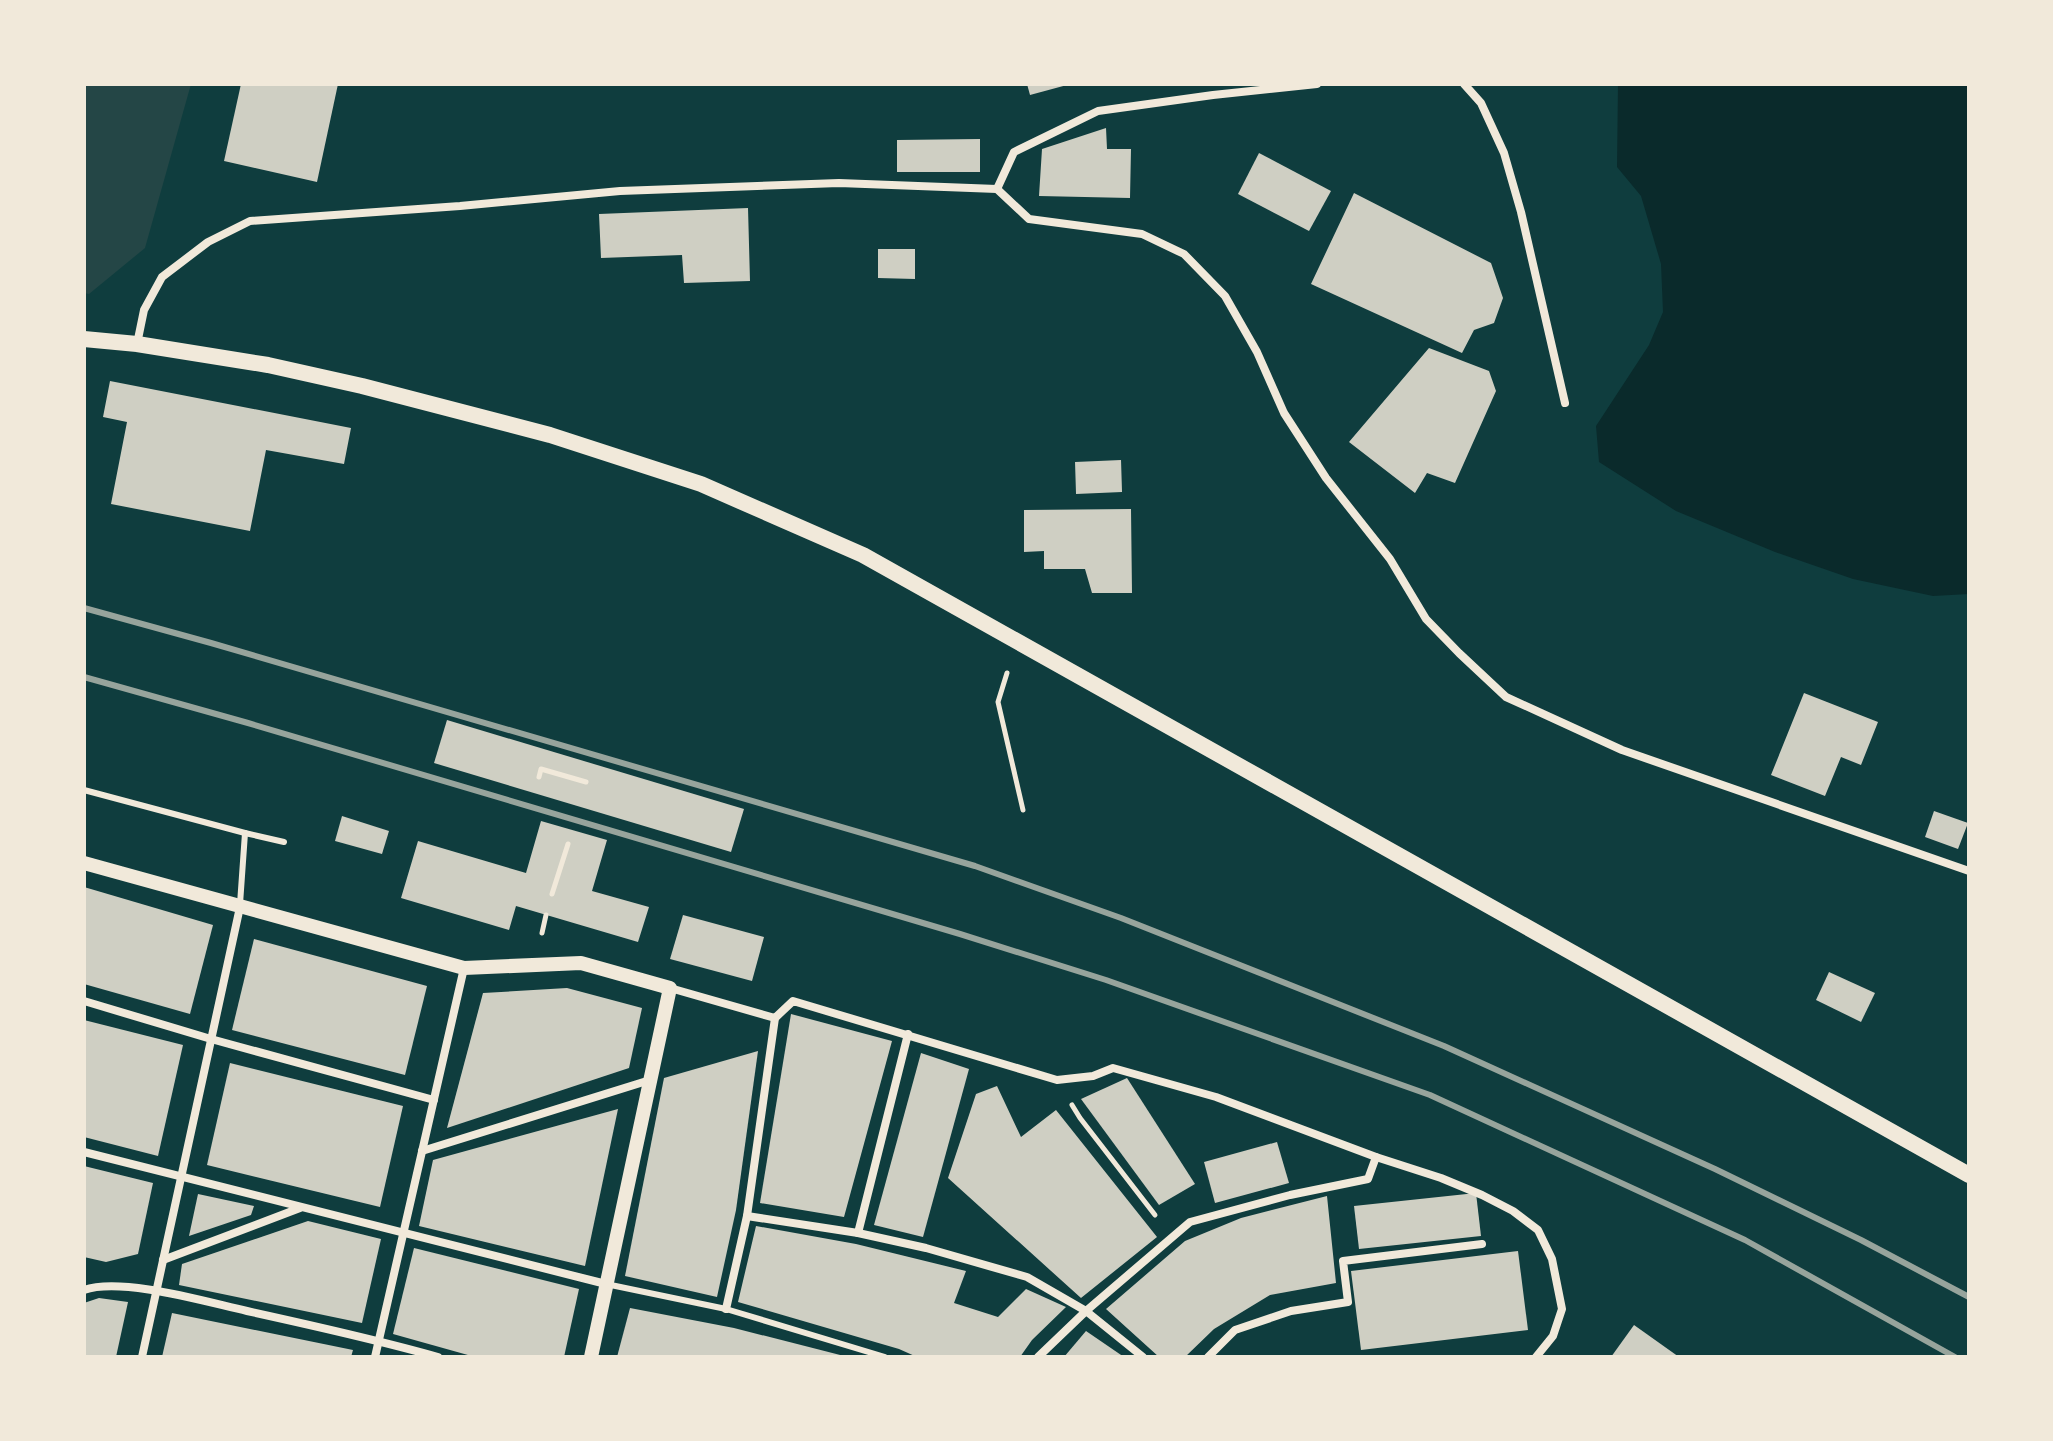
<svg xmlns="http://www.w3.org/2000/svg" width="2053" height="1441" viewBox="0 0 2053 1441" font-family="'PT Sans Narrow',sans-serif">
<rect width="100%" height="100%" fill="#0f3d3e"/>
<path fill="#244646" d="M 84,84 L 191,84 L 145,248 L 89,294 L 84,293 Z"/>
<path fill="#0a2a2b" d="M 1618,84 L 1969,84 L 1969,594 L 1933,596 L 1853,579 L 1775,552 L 1676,511 L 1599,462 L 1596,426 L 1649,345 L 1663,312 L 1661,264 L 1641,196 L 1617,167 Z"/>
<g fill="#cfcfc3">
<path d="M 241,84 L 338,84 L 317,182 L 224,161 Z"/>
<path d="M 1027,84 L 1066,84 L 1067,85 L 1030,95 Z"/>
<path d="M 1106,128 L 1107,149 L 1131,149 L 1130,198 L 1039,196 L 1042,149 Z"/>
<path d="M 980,139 L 980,172 L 897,172 L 897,140 Z"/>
<path d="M 1259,153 L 1331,191 L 1309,231 L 1238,194 Z"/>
<path d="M 1354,193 L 1491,263 L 1503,298 L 1494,323 L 1474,330 L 1462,353 L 1311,284 Z"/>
<path d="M 748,208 L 750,281 L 684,283 L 682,255 L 601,258 L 599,214 Z"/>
<path d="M 878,249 L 915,249 L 915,279 L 878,278 Z"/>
<path d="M 1429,348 L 1489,371 L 1496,391 L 1455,483 L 1427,473 L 1415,493 L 1349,442 Z"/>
<path d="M 110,381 L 351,428 L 344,464 L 266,450 L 250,531 L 111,504 L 127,422 L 103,417 Z"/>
<path d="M 1121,460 L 1122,492 L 1076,494 L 1075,462 Z"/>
<path d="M 1131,509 L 1132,593 L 1092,593 L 1085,569 L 1044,569 L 1044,551 L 1024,552 L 1024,510 Z"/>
<path d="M 1804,693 L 1878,722 L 1861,765 L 1841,757 L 1825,796 L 1771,775 Z"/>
<path d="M 447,720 L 744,809 L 731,852 L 434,763 Z"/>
<path d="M 1934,811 L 1968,823 L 1958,849 L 1925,837 Z"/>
<path d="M 342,816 L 389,831 L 382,854 L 335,841 Z"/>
<path d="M 541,821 L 607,840 L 592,891 L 649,907 L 638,942 L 516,906 L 509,930 L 401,898 L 418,841 L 526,873 Z"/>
<path d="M 84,887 L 213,925 L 190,1014 L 84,984 Z"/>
<path d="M 683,915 L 764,937 L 752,981 L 670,959 Z"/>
<path d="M 254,939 L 427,986 L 405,1075 L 232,1030 Z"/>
<path d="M 1829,972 L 1875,993 L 1861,1022 L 1816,1000 Z"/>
<path d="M 567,988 L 642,1008 L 629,1068 L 447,1128 L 483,993 Z"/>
<path d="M 791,1014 L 892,1041 L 844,1217 L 760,1203 Z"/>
<path d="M 84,1020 L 183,1045 L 158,1156 L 84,1137 Z"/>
<path d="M 758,1051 L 736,1210 L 717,1297 L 625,1276 L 664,1078 Z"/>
<path d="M 921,1053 L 969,1069 L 923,1237 L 874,1225 Z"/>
<path d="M 230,1063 L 403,1106 L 380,1207 L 207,1165 Z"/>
<path d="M 1127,1078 L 1195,1184 L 1159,1205 L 1081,1099 Z"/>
<path d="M 997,1086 L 1021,1137 L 1056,1110 L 1157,1237 L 1081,1298 L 948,1178 L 976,1094 Z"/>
<path d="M 618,1109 L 585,1266 L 419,1226 L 433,1160 Z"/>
<path d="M 1277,1142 L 1289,1183 L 1215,1203 L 1204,1162 Z"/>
<path d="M 84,1166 L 153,1183 L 138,1254 L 106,1262 L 84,1257 Z"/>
<path d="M 1476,1193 L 1481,1236 L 1359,1249 L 1354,1206 Z"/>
<path d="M 198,1194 L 254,1206 L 251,1215 L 189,1236 Z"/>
<path d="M 1327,1196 L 1336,1283 L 1270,1295 L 1214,1329 L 1185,1357 L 1159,1357 L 1106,1309 L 1185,1241 L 1241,1218 Z"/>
<path d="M 308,1221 L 381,1239 L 362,1323 L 179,1285 L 182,1264 Z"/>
<path d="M 756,1226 L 856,1244 L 966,1271 L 954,1303 L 998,1317 L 1026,1289 L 1066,1307 L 1032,1340 L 1020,1357 L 917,1357 L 899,1349 L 738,1302 Z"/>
<path d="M 414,1248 L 579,1289 L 564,1357 L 475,1357 L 393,1334 Z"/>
<path d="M 1518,1251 L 1528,1330 L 1361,1350 L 1351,1271 Z"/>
<path d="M 99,1298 L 128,1302 L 116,1357 L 84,1357 L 84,1303 Z"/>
<path d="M 630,1308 L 734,1328 L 848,1357 L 617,1357 Z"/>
<path d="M 172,1313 L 353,1350 L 351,1357 L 162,1357 Z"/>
<path d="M 1634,1325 L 1679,1357 L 1611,1357 Z"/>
<path d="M 1086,1331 L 1124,1357 L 1064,1357 Z"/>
</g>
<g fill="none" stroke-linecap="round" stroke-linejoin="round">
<g stroke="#f1e9da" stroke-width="5">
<path d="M 1007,673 L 998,702 L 1023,810"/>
<path d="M 539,777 L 541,769 L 586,782"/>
<path d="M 552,894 L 568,844"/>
<path d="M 542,933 L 546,915"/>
<path d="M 1072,1105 L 1080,1118 L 1155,1215"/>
</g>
<g stroke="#f1e9da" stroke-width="6">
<path d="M 84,790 L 245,833"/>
<path d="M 240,904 L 245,833 L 284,842"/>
<path d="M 606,1284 L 726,1309 L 885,1357"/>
</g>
<g stroke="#f1e9da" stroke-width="8">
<path d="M 1464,84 L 1481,103 L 1504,153 L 1521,212 L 1565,403"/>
<path d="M 997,189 L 1029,219 L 1142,234 L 1184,254 L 1225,296 L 1257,352 L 1284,413 L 1326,478 L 1390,559 L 1426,619 L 1459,653 L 1506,697 L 1622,750 L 1969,871"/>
<path d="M 137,344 L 144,310 L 162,277 L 208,242 L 250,221 L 460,206 L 620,191 L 839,183 L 997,189 L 1014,152 L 1098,111 L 1213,95 L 1317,84"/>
<path d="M 670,988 L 775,1018 L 793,1001 L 1057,1080 L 1093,1076 L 1113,1068 L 1216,1097 L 1376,1157 L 1441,1178 L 1482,1195 L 1513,1211 L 1538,1230 L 1552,1259 L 1562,1309 L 1553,1336 L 1536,1357"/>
<path d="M 84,1001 L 211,1039 L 434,1100"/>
<path d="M 422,1151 L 650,1080"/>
<path d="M 84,1152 L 606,1284"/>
<path d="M 747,1216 L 858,1233 L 926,1248 L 1027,1277 L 1086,1311 L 1143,1357"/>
<path d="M 858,1233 L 908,1034"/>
<path d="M 163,1260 L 300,1208"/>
<path d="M 84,1290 C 122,1277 206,1302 247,1311 C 311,1325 375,1339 438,1357"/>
<path d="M 726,1309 L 747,1216 L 775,1018"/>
<path d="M 142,1357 L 240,907"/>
<path d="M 375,1357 L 464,968"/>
<path d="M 1038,1357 L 1086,1311 L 1190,1222 L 1290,1195 L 1368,1179 L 1376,1157"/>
<path d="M 1208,1357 L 1235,1330 L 1291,1311 L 1348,1302 L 1343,1261 L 1482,1244"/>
</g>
<path stroke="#f1e9da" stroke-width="14" d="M 84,863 L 464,968 L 581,963 L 670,988 L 591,1357"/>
<path stroke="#f1e9da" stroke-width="16" d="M 84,339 L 137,344 L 268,365 L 362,386 L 550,435 L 701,484 L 863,555 L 1969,1175"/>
<g stroke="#97a49c" stroke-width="6">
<path d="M 84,608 L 211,643 L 975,866 L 1121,918 L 1444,1046 L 1715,1169 L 1861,1240 L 1969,1297"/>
<path d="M 84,677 L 248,723 L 960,934 L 1106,980 L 1430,1095 L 1745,1240 L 1955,1357"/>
</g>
</g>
<rect width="2053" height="1441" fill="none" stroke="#f1e9da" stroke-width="172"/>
</svg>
